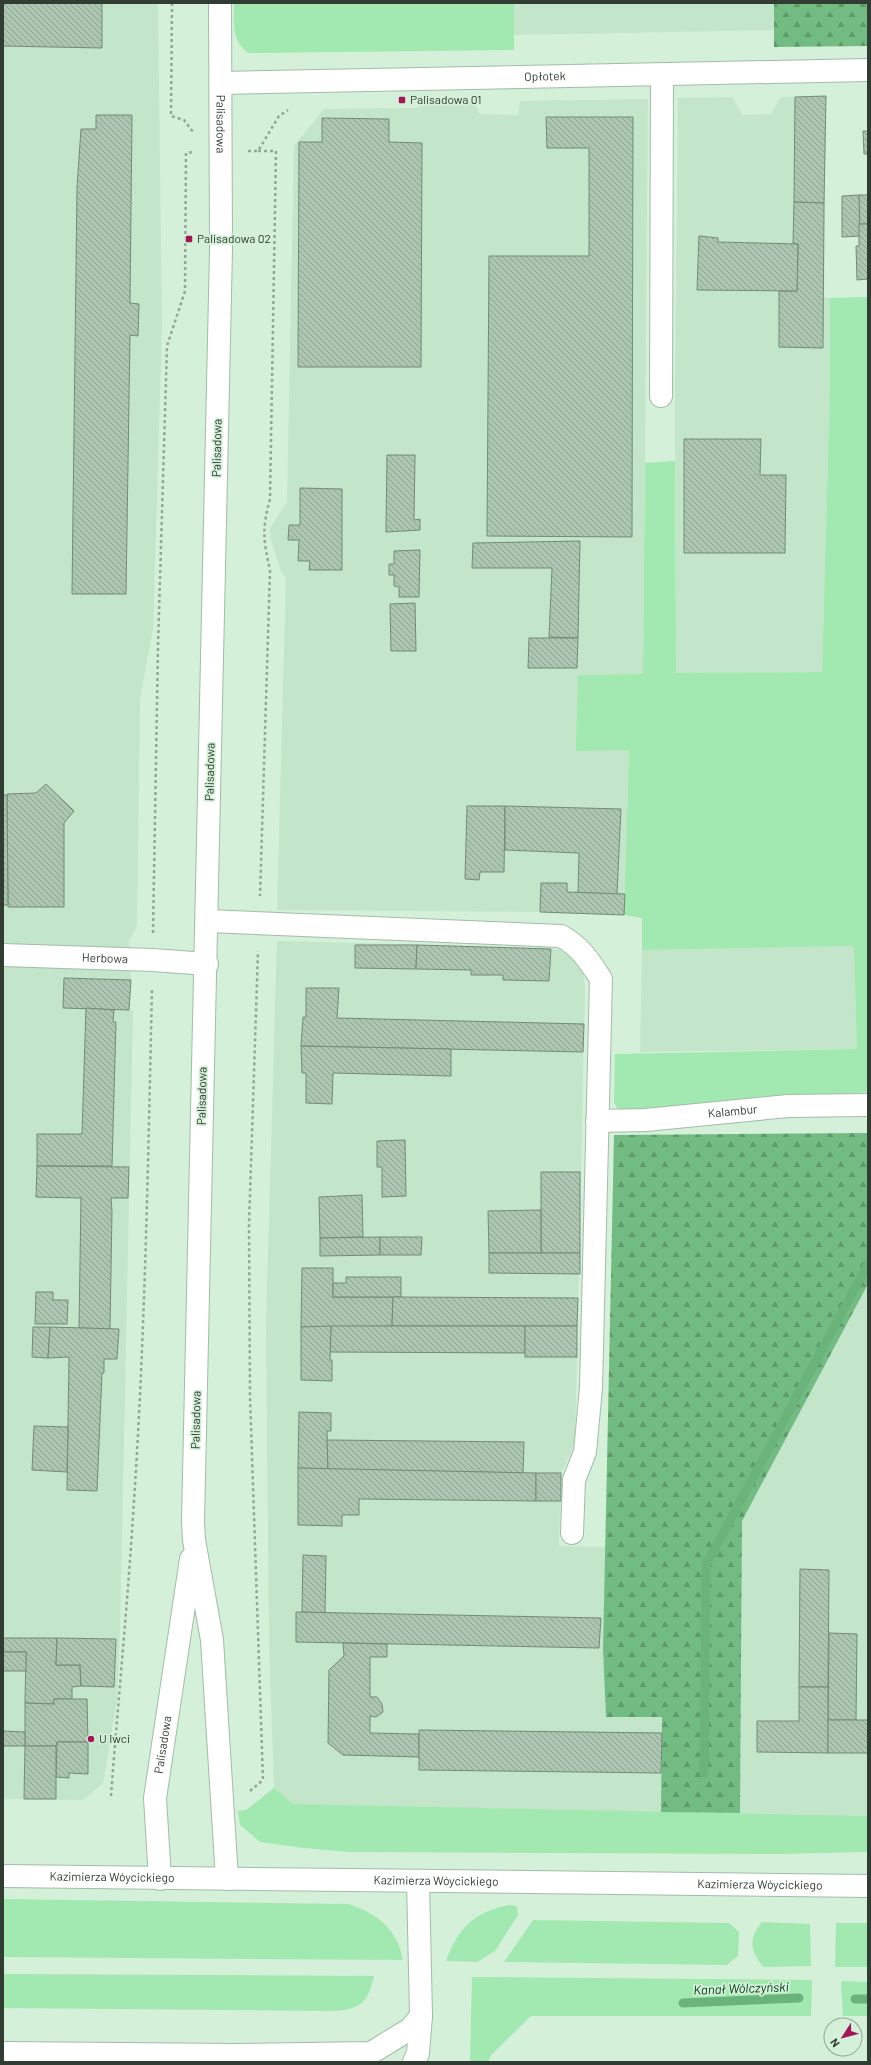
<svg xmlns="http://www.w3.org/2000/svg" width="871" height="2065" viewBox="0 0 871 2065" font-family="Barlow,sans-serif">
<defs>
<pattern id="forest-firs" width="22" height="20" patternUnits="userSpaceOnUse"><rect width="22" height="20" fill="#72bc83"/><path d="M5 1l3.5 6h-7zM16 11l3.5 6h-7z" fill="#5e9a6c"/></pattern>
<pattern id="building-back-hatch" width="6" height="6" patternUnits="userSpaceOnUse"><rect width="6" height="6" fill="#acc6b1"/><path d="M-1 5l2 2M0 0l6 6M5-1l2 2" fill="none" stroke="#8da291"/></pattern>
</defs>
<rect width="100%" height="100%" fill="#d4f0d9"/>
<g fill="#c3e5c9">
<path d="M 3,3 L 158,3 L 162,326 L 153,628 L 140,700 L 137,926 L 129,941 L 131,980 L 129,1010 L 133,1010 L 120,1629 L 117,1700 L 103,1783 L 83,1800 L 3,1799 Z"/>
<path d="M 514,3 L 774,3 L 774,30 L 514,35 Z"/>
<path d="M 826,96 L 824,297 L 830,298 L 830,383 L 822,672 L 676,673 L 675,386 L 678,98 L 732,97 L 743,115 L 771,114 L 781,97 Z"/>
<path d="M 648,99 L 643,674 L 578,675 L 629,750 L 624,915 L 540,912 L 277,910 L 286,578 L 281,571 L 271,539 L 270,528 L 287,502 L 294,146 L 324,109 L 417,108 L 422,103 L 475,102 L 479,114 L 518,115 L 520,101 Z"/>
<path d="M 277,941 L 548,948 L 566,950 L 583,970 L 585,988 L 575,1444 L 561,1473 L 559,1546 L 606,1547 L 603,1649 L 606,1717 L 662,1717 L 661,1812 L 293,1804 L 274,1788 L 269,1641 L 266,1325 Z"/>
<path d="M 855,946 L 857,1049 L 640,1052 L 642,950 Z"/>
<path d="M 868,1284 L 868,1816 L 740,1813 L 742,1521 Z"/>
</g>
<g fill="#a1e9b0">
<path d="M 234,3 L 514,3 L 514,50 L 249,53 C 231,42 234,22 234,3 Z"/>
<path d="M 868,297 L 868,1092 L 619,1112 L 614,1102 L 615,1054 L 857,1049 L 854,946 L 642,950 L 642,918 L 624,915 L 629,750 L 576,751 L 578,675 L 643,674 L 645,463 L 675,461 L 676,673 L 822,672 L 830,383 L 830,298 Z"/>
<path d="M 274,1788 L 293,1804 L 868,1816 L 868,1852 L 778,1854 L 348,1852 L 304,1848 L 260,1842 L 240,1825 L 238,1811 L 246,1810 Z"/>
<path d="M 3,1899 L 348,1904 C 377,1913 397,1929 403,1960 L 3,1957 Z"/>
<path d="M 509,1905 L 517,1906 L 518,1915 L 495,1951 L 477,1962 L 446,1961 C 458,1928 474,1912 509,1905 Z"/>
<path d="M 533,1920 L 729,1923 L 739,1932 L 738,1956 L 727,1965 L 504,1962 Z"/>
<path d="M 762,1922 L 810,1924 L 811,1966 L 763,1967 C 750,1950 748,1939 762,1922 Z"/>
<path d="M 836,1923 L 868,1923 L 868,1967 L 835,1967 Z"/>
<path d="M 3,1974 L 374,1976 C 368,2002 362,2008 336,2011 L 3,2008 Z"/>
<path d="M 472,1977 L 812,1980 L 811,2016 L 531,2016 L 490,2056 L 489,2062 L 470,2062 Z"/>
<path d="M 841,1981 L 868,1982 L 868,2016 L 843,2016 Z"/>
</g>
<g fill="url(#forest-firs)">
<path d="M 774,3 L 868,3 L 868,46 L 774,47 Z"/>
<path d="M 868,1133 L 868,1284 L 742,1521 L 740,1813 L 661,1812 L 662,1717 L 606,1717 L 603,1649 L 614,1135 Z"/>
</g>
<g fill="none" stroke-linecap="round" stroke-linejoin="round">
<g stroke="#6ab47c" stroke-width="9">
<path d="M 704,1773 L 706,1565 L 868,1264"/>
<path d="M 855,1999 L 868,1999"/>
<path d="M 683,2003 L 799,1998"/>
</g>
</g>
<g fill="url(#building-back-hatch)" stroke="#738b77">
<path d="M 3,3 L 102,3 L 102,48 L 3,46 Z"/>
<path d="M 826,96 L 824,203 L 794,202 L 795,97 Z"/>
<path d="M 96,115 L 132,115 L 130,303 L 139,304 L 138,336 L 130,335 L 126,594 L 72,594 L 77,187 L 81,129 L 96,129 Z"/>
<path d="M 546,117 L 633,117 L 632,537 L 487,536 L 489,256 L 589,256 L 589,148 L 547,148 Z"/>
<path d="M 322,118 L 389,119 L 389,142 L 422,143 L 421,367 L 298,367 L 299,142 L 322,142 Z"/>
<path d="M 863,131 L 868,131 L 868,154 L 864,154 Z"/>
<rect x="859" y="195" width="9" height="29"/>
<path d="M 859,195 L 860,236 L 842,237 L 842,196 Z"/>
<path d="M 794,202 L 824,203 L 823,348 L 779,347 L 779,291 L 797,291 L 798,244 L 793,244 Z"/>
<path d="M 859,224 L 868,224 L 868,279 L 857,280 L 856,246 L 859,246 Z"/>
<path d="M 699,236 L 718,238 L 718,242 L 798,244 L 797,291 L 697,290 Z"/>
<path d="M 684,439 L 761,439 L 760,475 L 786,475 L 785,553 L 684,553 Z"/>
<path d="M 387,455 L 415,455 L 414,520 L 420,519 L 420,530 L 386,532 Z"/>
<path d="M 300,488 L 342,489 L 342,570 L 309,570 L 310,561 L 298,561 L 299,540 L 288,540 L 289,525 L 300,525 Z"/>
<path d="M 580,541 L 578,638 L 549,637 L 552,568 L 472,568 L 473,543 Z"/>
<path d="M 420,550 L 419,597 L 399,597 L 399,587 L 394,586 L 394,575 L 389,575 L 389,564 L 394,564 L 394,551 Z"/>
<path d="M 415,603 L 416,651 L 391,651 L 390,604 Z"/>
<path d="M 529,638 L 578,638 L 577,668 L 528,668 Z"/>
<path d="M 46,784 L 74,811 L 64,823 L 64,907 L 8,907 L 7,794 L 36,793 Z"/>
<path d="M 3,795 L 7,795 L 8,905 L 3,905 Z"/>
<path d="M 467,806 L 505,806 L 504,872 L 480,872 L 479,880 L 465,879 Z"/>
<path d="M 505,806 L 621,809 L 617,894 L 578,893 L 579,853 L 505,850 Z"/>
<path d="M 541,883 L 567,883 L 567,892 L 625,894 L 624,915 L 540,912 Z"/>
<path d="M 355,945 L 417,945 L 416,969 L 355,968 Z"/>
<path d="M 417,945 L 551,949 L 549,981 L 503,980 L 503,975 L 471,975 L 471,970 L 416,969 Z"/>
<path d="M 64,978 L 131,980 L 129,1010 L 63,1008 Z"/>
<path d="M 306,988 L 339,988 L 337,1018 L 584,1024 L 583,1052 L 301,1046 L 303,1017 L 306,1017 Z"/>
<path d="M 86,1008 L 114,1010 L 113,1022 L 116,1022 L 112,1166 L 37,1166 L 37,1134 L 82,1134 Z"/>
<path d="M 301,1046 L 451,1049 L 451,1076 L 333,1073 L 332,1104 L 306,1103 L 306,1073 L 302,1073 Z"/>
<path d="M 405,1140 L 406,1196 L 382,1197 L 382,1167 L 377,1167 L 377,1141 Z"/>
<path d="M 37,1166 L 129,1167 L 128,1198 L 111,1198 L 112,1211 L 110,1329 L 79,1328 L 81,1198 L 36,1197 Z"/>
<rect x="541" y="1172" width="39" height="81"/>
<path d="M 362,1195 L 363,1237 L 320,1238 L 319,1197 Z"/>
<path d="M 541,1210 L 541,1253 L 489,1253 L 488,1211 Z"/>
<path d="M 380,1237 L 380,1255 L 320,1256 L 320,1238 Z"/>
<path d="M 380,1237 L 422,1237 L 421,1255 L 380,1255 Z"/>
<path d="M 489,1253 L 580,1253 L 580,1274 L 489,1273 Z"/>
<path d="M 302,1268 L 333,1268 L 333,1297 L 393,1297 L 392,1326 L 301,1327 Z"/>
<path d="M 346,1277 L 401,1277 L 401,1297 L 333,1297 L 333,1283 L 346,1283 Z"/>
<path d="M 36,1292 L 53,1292 L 53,1300 L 68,1300 L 67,1324 L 35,1324 Z"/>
<path d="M 393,1297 L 578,1298 L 577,1326 L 392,1326 Z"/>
<path d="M 331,1326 L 525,1326 L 525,1353 L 330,1352 Z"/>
<path d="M 331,1326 L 330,1360 L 332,1360 L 332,1381 L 301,1380 L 301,1327 Z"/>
<rect x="525" y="1326" width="52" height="31"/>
<path d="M 33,1327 L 50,1327 L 48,1358 L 32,1357 Z"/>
<path d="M 50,1327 L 119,1329 L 117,1359 L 104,1359 L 104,1373 L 102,1373 L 97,1491 L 67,1490 L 69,1357 L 48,1358 Z"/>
<path d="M 299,1412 L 331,1413 L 331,1431 L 327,1431 L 328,1469 L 298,1468 Z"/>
<path d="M 34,1426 L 68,1427 L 67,1472 L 32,1470 Z"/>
<path d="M 327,1440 L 524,1442 L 523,1473 L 328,1469 Z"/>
<path d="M 298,1468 L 536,1473 L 536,1501 L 359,1499 L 359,1515 L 342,1515 L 342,1526 L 298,1525 Z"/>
<rect x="536" y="1473" width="25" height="28"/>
<path d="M 303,1555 L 326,1556 L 325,1613 L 302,1612 Z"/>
<path d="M 800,1569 L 829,1570 L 828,1687 L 799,1687 Z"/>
<path d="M 296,1612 L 601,1618 L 599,1648 L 296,1642 Z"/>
<path d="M 829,1633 L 857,1634 L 856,1720 L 828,1720 Z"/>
<path d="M 3,1638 L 57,1638 L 56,1665 L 80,1665 L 81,1686 L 72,1687 L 72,1699 L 54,1699 L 54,1704 L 25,1703 L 26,1652 L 3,1652 Z"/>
<path d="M 57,1638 L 116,1639 L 114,1687 L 81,1686 L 80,1665 L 56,1665 Z"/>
<path d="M 343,1643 L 387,1644 L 387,1657 L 370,1657 L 370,1697 L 377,1697 L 382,1704 L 383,1712 L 376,1717 L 370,1716 L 370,1733 L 419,1734 L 419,1757 L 343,1755 L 328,1743 L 329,1670 L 344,1656 Z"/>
<rect x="3" y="1652" width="23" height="19"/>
<path d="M 799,1687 L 828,1687 L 828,1753 L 757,1752 L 757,1721 L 799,1721 Z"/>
<path d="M 54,1699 L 87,1699 L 88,1742 L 57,1742 L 56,1746 L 25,1746 L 25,1703 L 54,1704 Z"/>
<rect x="828" y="1720" width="40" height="33"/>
<path d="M 419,1730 L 662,1733 L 661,1773 L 419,1770 Z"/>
<path d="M 3,1731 L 25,1732 L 25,1746 L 3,1746 Z"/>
<path d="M 57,1742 L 88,1742 L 88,1774 L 69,1773 L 69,1778 L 56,1777 Z"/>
<path d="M 25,1746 L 56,1746 L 56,1799 L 24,1799 Z"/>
</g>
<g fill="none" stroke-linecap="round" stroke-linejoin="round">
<g stroke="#a2bca7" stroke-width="24">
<g id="minor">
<path id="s1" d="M 220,3 L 221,249 L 193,1521 L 194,1540 L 212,1640 L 227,1879"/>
<path id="s2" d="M 222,83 L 868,70"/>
<path d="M 661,396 L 662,75"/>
<path d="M 208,921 L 561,936 C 580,946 590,962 601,979 L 591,1388 L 585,1452 L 574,1480 L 572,1533"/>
<path id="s3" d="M 3,955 L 153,960 L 207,964"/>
<path id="s4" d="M 597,1121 L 646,1120 L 788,1106 L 868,1105"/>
<path id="s5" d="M 3,1876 L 868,1886"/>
<path id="s6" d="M 160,1879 L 155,1798 L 191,1559"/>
<path d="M 3,2053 L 237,2055 L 371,2053 L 410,2029 L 421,2016"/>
<path d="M 414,2062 L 418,2053 L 421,2016 L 418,1881"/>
</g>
</g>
<g stroke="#92a795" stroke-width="2.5" stroke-dasharray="3 3" stroke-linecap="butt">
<path d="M 172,3 L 171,116 L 184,120 L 193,132"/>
<path d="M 248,151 L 258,151 L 279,116 L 288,110"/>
<path d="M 258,151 L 276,151 L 270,499 C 262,529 263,539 270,570 L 260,896"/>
<path d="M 153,933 L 158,646 L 167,346 L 185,291 L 186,153 L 194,152"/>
<path d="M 250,1791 L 263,1780 L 250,1397 L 249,1225 L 258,951"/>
<path d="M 111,1796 C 118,1703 127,1610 133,1516 C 145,1341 148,1164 152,988"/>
</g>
<use href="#minor" stroke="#fff" stroke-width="22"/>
</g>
<g fill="#a51658" stroke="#d4f0d9" stroke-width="1.5">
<rect x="398" y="96" width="8" height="8" rx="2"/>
<rect x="185" y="235" width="8" height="8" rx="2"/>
<circle cx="91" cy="1739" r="4"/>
</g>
<g text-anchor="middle" stroke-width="3.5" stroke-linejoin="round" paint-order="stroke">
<g font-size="12" fill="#313c33" stroke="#d4f0d9">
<text dy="4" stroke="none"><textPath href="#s2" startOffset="323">Opłotek</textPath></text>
<text dy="4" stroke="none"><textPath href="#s1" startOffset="121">Palisadowa</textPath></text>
<text transform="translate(217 448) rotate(-89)" y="4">Palisadowa</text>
<text transform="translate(210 772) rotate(-89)" y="4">Palisadowa</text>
<text dy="4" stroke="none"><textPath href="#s3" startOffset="102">Herbowa</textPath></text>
<text transform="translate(202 1096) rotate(-89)" y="4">Palisadowa</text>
<text dy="4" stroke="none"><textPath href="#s4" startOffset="136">Kalambur</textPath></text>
<text transform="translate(196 1420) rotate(-89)" y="4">Palisadowa</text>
<text dy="4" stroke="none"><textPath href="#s6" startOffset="135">Palisadowa</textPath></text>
<text dy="4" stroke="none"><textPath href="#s5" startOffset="109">Kazimierza Wóycickiego</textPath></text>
<text dy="4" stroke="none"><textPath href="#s5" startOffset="433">Kazimierza Wóycickiego</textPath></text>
<text dy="4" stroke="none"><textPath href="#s5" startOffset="757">Kazimierza Wóycickiego</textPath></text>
</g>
<g font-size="12" fill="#313c33" stroke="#d4f0d9" text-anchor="start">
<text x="410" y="104">Palisadowa 01</text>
<text x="197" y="243">Palisadowa 02</text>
<text x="99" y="1743">U Iwci</text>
</g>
<g font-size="13" font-style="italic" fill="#05401b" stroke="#d4f0d9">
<text transform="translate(741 1988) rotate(-2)" y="5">Kanał Wólczyński</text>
</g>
</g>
<rect width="871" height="2065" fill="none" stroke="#313c33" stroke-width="8"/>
<g transform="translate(843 2037) rotate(234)"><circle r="19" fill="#d4f0d9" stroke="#93a897"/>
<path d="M0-3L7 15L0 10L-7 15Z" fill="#a51658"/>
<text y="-6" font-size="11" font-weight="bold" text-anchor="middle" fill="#313c33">N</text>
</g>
</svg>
